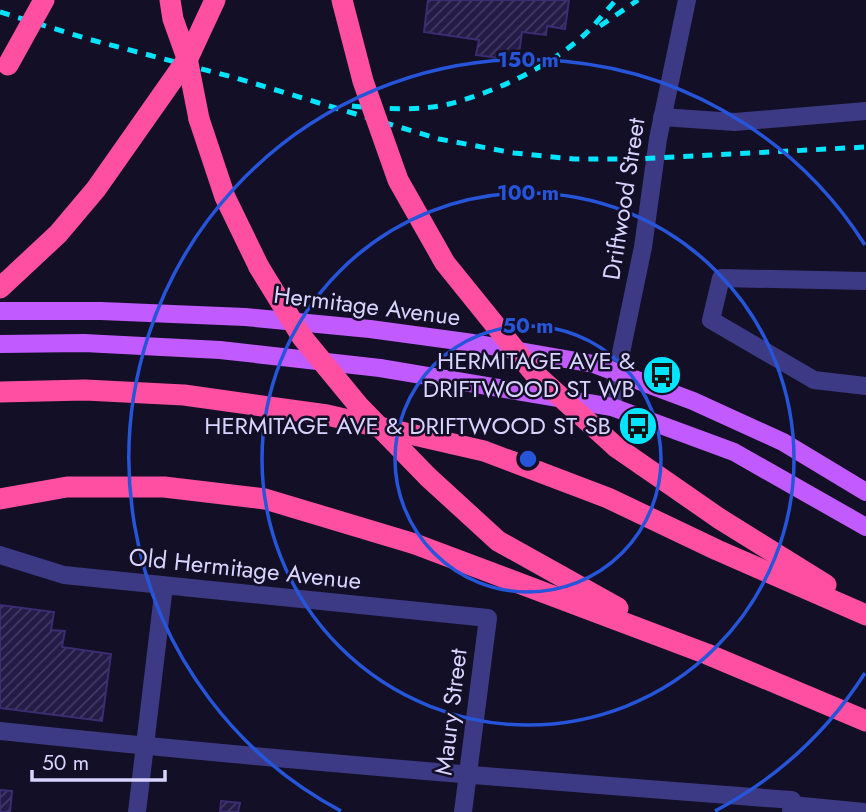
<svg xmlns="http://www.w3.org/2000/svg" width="866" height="812" viewBox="0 0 866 812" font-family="Jost,sans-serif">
<defs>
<pattern id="building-hatch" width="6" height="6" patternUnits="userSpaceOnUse" patternTransform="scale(1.75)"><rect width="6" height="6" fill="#241b47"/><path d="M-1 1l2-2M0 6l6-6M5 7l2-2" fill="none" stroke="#433b63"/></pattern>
</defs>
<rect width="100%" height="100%" fill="#130f26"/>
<g fill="url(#building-hatch)" stroke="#3b2d73" stroke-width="2">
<path d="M 428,0 L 569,0 L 565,29 L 547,26 L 546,35 L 522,32 L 518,61 L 476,55 L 479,40 L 424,32 Z"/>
<path d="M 0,605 L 54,612 L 51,630 L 65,631 L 62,647 L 111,654 L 102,721 L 0,708 Z"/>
<path d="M 0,790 L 12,791 L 10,812 L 0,812 Z"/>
<path d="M 221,801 L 240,803 L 238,812 L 220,812 Z"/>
</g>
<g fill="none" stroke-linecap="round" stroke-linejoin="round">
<g stroke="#3d3a85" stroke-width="18">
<path d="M 662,117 L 735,122 L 866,111"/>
<path d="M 866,281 L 721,278 L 711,320 L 814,380 L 866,386"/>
<path d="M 612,407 L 617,372 L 643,247 L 658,139 L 687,0"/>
<path d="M 0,555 L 64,575 L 488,618 L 463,812"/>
<path d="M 0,731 C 264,759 528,780 792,800 L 791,812"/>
<path d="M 792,805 L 864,812"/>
<path d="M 137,812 L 164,586"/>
</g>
<g stroke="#c25bff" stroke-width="18">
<path d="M 0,311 L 101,311 L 245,317 L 370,329 L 473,343 L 594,364 L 693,401 L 783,442 L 866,492"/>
<path d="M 0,344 L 84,343 L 220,350 L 380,368 L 612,407 L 734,452 L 866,527"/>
</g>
<g stroke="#ff4fa3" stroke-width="21">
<path d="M 199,119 L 225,197 L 259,267"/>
<path d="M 0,392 L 85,390 L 184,395 L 327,415 L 484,451 L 608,498 L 717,550 L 866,615"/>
<path d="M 616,447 L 720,519 L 826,585"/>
<path d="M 428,477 L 498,541 L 618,608"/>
<path d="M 0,499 L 67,487 L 164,487 L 265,499 L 415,544 L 707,654 L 866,721"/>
</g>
<g stroke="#00e5ff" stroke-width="5" stroke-dasharray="10 9" stroke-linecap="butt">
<path d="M 0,12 L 88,39 L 236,78 L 439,139 L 514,153 L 574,159 L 638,159 L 866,147"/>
<path d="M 600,26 L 638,0"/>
<path d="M 352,106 C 379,109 423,111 449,104 C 495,92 547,68 583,36 C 595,25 605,12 616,0"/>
</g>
<g stroke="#ff4fa3" stroke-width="21">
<path d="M 170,0 L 173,19 L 187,58 L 199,119"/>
<path d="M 342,0 L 363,81 L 398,180 L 445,263 L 533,372 L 616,447"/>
<path d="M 8,65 L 44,0"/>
<path d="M 259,267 L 302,337 L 358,405 L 428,477"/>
<path d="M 0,288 L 58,234 L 96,189 L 188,58 L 215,0"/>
</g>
</g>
<g fill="none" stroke="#2655da" stroke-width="3.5">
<circle cx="528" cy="459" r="133"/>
<circle cx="528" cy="459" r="266"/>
<path d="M865 673A399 399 0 0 1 715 811M341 811A399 399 0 1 1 865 245"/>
</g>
<defs>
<g id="bus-disc" transform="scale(2.0125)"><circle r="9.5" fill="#00e5ff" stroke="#130f26"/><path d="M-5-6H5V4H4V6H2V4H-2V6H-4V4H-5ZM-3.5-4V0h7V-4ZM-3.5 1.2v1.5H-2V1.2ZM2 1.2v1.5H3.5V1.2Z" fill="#111"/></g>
</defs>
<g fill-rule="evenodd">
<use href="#bus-disc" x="662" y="375"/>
<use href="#bus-disc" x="638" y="426"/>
</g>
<g text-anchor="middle" stroke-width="5" stroke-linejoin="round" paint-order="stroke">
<g font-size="24" fill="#d9d4ff" stroke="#130f26">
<text transform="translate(624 199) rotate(-81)" y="8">Driftwood Street</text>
<text transform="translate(367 306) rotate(7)" y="8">Hermitage Avenue</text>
<text transform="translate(245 569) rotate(6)" y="8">Old Hermitage Avenue</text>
<text transform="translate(451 712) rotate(-83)" y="8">Maury Street</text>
</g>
<g font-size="24" fill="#d9d4ff" stroke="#130f26" text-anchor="end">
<text x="635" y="369">HERMITAGE AVE &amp;<tspan x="635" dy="28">DRIFTWOOD ST WB</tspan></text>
<text x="611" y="434">HERMITAGE AVE &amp; DRIFTWOOD ST SB</text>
</g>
</g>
<circle cx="528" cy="459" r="10" fill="#2655da" stroke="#130f26" stroke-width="3.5"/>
<g font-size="21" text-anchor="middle" font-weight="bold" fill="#2655da" stroke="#130f26" stroke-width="5" stroke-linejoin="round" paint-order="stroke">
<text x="528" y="67">150 m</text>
<text x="528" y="200">100 m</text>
<text x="528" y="333">50 m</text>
</g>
<path d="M32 770v10h133v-10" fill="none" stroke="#d9d4ff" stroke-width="3.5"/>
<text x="42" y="770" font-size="21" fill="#d9d4ff" stroke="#130f26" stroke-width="5" paint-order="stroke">50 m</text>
</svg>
